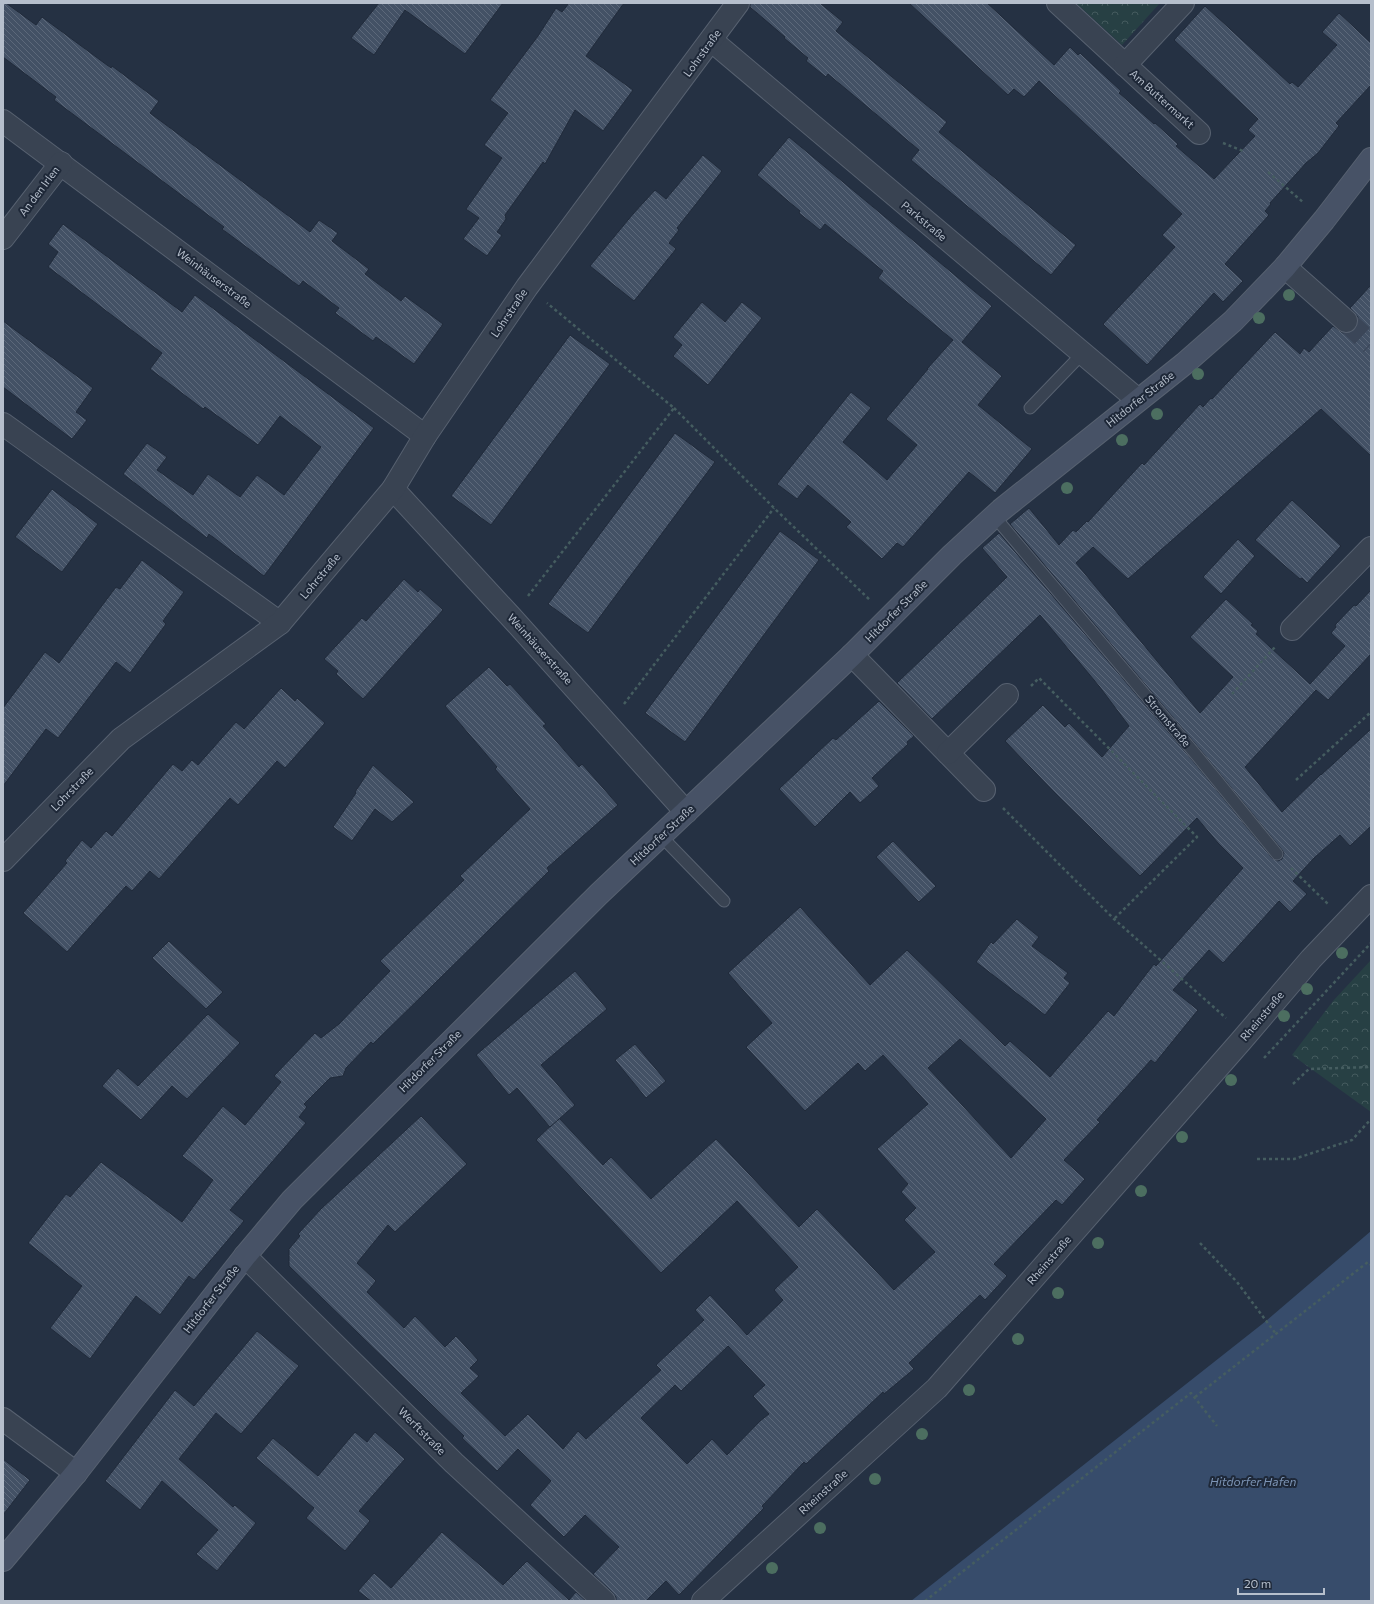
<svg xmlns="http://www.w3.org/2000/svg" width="1374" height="1604" viewBox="0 0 1374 1604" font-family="Commissioner,sans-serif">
<defs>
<pattern id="park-crowns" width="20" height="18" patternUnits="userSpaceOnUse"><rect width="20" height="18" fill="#274044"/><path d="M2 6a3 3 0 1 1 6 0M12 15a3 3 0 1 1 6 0" fill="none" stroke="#445a5e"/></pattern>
<pattern id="building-back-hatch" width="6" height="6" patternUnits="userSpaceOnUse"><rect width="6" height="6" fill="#435165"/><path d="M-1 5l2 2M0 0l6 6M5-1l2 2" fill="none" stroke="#5c687a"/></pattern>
</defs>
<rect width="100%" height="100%" fill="#253143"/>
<g fill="url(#park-crowns)">
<path d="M 1076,3 L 1160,3 L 1122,45 Z"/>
<path d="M 1371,960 L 1371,1112 L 1292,1055 L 1333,1001 Z"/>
</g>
<path fill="#374c6b" d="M 1371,1231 L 1371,1601 L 911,1601 L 1266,1321 Z"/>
<g fill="url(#building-back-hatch)" stroke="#202a3a" fill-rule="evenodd">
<path d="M 3,3 L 6,3 L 36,25 L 42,17 L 111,68 L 112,66 L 159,101 L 150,113 L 310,232 L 319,220 L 338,233 L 332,241 L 369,269 L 365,274 L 401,301 L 405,296 L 443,324 L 414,364 L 376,337 L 373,341 L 335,313 L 339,308 L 303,281 L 299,286 L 222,229 L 224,227 L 54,100 L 56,97 L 3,57 Z"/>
<path d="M 379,3 L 503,3 L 465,54 L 405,10 L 374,55 L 351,38 Z"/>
<path d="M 569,3 L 624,3 L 586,56 L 633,90 L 603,131 L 575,110 L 545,164 L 543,162 L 505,215 L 506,219 L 497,232 L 502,235 L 487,256 L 463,239 L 479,218 L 466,209 L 502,158 L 484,145 L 508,113 L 490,100 L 538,36 L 556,8 L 562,12 Z"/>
<path d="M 750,3 L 820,3 L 843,22 L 836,31 L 947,122 L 939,132 L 1076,245 L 1051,275 L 911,160 L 919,150 L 828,74 L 826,77 L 806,61 L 808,58 L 784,38 L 785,37 L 750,7 Z"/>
<path d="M 909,3 L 987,3 L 1054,65 L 1070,47 L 1078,55 L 1080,53 L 1121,91 L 1119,93 L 1154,124 L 1155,123 L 1178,144 L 1176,146 L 1214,179 L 1255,136 L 1248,130 L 1258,119 L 1174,40 L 1205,6 L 1290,84 L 1292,82 L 1298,87 L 1337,45 L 1322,32 L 1339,13 L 1371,43 L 1371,85 L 1336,123 L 1339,126 L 1318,153 L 1306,163 L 1270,203 L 1271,204 L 1265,211 L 1269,215 L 1225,264 L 1243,281 L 1223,302 L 1214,293 L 1147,365 L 1103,324 L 1175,247 L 1162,235 L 1182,214 L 1039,81 L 1024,97 L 1014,89 L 1008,95 Z"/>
<path d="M 789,137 L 992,306 L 962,342 L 1002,376 L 978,405 L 1032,449 L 995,493 L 969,472 L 903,547 L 897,543 L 882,559 L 846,527 L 851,522 L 808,485 L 797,499 L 777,484 L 851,392 L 871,408 L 843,442 L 887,480 L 917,445 L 886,419 L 928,369 L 927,369 L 953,340 L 878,278 L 883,271 L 825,224 L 820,230 L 799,213 L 800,211 L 757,175 Z"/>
<path d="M 703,155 L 722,171 L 677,228 L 679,230 L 669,243 L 676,249 L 634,301 L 590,266 L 633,214 L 655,190 L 666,199 Z"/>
<path d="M 63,224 L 182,312 L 195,295 L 374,428 L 264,576 L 209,534 L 207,538 L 123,474 L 147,443 L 167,457 L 157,470 L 193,495 L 208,474 L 240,497 L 257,475 L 284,495 L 321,447 L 280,416 L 258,445 L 205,407 L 203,409 L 150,369 L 162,353 L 48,267 L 58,252 L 48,244 Z"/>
<path d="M 1371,285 L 1371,456 L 1321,409 L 1128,579 L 1093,547 L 1076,563 L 1200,713 L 1233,677 L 1190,637 L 1226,599 L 1253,624 L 1251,625 L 1258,631 L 1256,634 L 1310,684 L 1345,646 L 1331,633 L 1336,627 L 1335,625 L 1354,605 L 1356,606 L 1371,590 L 1371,654 L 1328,700 L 1316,690 L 1245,767 L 1282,812 L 1321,774 L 1321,775 L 1371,729 L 1371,826 L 1350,846 L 1340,835 L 1314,858 L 1293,881 L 1307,894 L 1290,912 L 1279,901 L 1223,963 L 1209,950 L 1173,990 L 1198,1010 L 1155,1063 L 1151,1060 L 1097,1120 L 1100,1122 L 1064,1160 L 1085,1179 L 1062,1205 L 1056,1200 L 994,1264 L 1007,1276 L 985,1300 L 980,1295 L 909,1363 L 914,1369 L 884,1394 L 883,1392 L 806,1464 L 804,1462 L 762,1506 L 764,1508 L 679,1595 L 666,1581 L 646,1601 L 616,1601 L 616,1597 L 612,1592 L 593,1574 L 619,1547 L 585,1515 L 564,1537 L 530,1505 L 551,1481 L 518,1449 L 497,1471 L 462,1438 L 464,1436 L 289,1266 L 289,1249 L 300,1236 L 298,1234 L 321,1209 L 421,1116 L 467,1164 L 395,1232 L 388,1225 L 357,1263 L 376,1281 L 367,1292 L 404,1328 L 415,1316 L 445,1347 L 456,1336 L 478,1360 L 470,1368 L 479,1376 L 461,1393 L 505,1436 L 528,1414 L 563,1449 L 578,1431 L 586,1439 L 661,1370 L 656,1365 L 704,1320 L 695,1310 L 710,1295 L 747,1335 L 783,1300 L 774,1290 L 798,1267 L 737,1201 L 661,1273 L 536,1140 L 559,1118 L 603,1165 L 611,1157 L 651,1199 L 716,1139 L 799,1227 L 817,1209 L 894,1290 L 935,1252 L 904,1220 L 916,1208 L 901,1192 L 908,1184 L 877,1149 L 928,1104 L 883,1055 L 865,1071 L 858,1063 L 805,1111 L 746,1047 L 772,1023 L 728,973 L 800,907 L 870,985 L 907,950 L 1005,1046 L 1010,1041 L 1050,1077 L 1108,1011 L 1114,1016 L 1154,964 L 1156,966 L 1243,868 L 1218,843 L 1197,818 L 1140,876 L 1056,794 L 1005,741 L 1043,705 L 1065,727 L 1069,723 L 1102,757 L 1129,726 L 1099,686 L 1040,615 L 932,719 L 897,683 L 1007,577 L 982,548 L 999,533 L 1193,761 L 1272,858 L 1278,861 L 1282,859 L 1284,853 L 1282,850 L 1203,753 L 1010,524 L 1029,508 L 1059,545 L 1073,530 L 1076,532 L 1087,521 L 1088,522 L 1142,463 L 1144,465 L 1200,404 L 1203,407 L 1211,398 L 1212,399 L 1275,332 L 1300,354 L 1304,348 L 1309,352 L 1333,326 L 1343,333 L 1350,333 L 1356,329 L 1358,323 L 1358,317 L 1350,308 ZM 960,1039 L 1046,1119 L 1011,1158 L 928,1068 ZM 728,1346 L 765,1385 L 753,1396 L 769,1414 L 760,1421 L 727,1455 L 712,1439 L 687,1464 L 641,1418 L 675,1385 L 681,1391 Z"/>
<path d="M 702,302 L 725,322 L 742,302 L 762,318 L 708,385 L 673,356 L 682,345 L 673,337 Z"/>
<path d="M 3,321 L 93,388 L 76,412 L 87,420 L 72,439 L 3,387 Z"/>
<path d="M 570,335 L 610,364 L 491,525 L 451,496 Z"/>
<path d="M 675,433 L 715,462 L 588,633 L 548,604 Z"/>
<path d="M 52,489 L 98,524 L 62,572 L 15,537 Z"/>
<path d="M 1292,500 L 1341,546 L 1307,583 L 1302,578 L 1300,579 L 1255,540 Z"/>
<path d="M 780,531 L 819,560 L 685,742 L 645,713 Z"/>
<path d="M 1238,539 L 1255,556 L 1221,594 L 1203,577 Z"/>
<path d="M 142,560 L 184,592 L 163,621 L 166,624 L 130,673 L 116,662 L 58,738 L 46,729 L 3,786 L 3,708 L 45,652 L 59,663 L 116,587 L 120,589 Z"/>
<path d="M 404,579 L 418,592 L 420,589 L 443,610 L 363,699 L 336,674 L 338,671 L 324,659 L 362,618 L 366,621 Z"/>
<path d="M 489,667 L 507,686 L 510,684 L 546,724 L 543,726 L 579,767 L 582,764 L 618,805 L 547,868 L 549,871 L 373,1044 L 371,1042 L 346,1068 L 343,1076 L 330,1078 L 304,1104 L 307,1107 L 299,1117 L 306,1123 L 230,1210 L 244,1221 L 194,1280 L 189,1276 L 160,1315 L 136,1296 L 90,1359 L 50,1328 L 82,1286 L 28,1243 L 66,1194 L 70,1197 L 101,1162 L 182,1222 L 213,1180 L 182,1156 L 223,1106 L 245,1125 L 281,1082 L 274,1076 L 315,1033 L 321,1038 L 339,1024 L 390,971 L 380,961 L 464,880 L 460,876 L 530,809 L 495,769 L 497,767 L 445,706 Z"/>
<path d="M 281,688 L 295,701 L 297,698 L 325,723 L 285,768 L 277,761 L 238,805 L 230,798 L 159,879 L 150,871 L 132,891 L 126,886 L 67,952 L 23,913 L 67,863 L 65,861 L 82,840 L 91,848 L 106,831 L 112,836 L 173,764 L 182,771 L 192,760 L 198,765 L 236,722 L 244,729 Z"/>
<path d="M 879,701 L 914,736 L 907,742 L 908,744 L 872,778 L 879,786 L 860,803 L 850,792 L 815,827 L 779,789 L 833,738 L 836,740 Z"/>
<path d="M 373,765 L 414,802 L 392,822 L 375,809 L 352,841 L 333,827 L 356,793 L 355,792 Z"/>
<path d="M 893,841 L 936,886 L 919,902 L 876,857 Z"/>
<path d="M 1017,919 L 1039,937 L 1032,946 L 1068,973 L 1064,978 L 1070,983 L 1045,1015 L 976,962 L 991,942 L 993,944 Z"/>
<path d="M 169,941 L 223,992 L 206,1009 L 152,958 Z"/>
<path d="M 575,971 L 607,1009 L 541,1065 L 575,1105 L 550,1127 L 517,1088 L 509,1095 L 476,1055 Z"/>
<path d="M 208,1014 L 240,1043 L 187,1099 L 172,1086 L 141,1120 L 102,1086 L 118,1068 L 138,1086 Z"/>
<path d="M 635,1044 L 666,1081 L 646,1098 L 615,1060 Z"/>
<path d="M 257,1331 L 299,1366 L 241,1434 L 216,1413 L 179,1459 L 233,1507 L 235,1505 L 256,1523 L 217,1571 L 196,1554 L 218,1530 L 162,1481 L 140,1510 L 105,1481 L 175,1390 L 194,1406 Z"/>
<path d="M 355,1432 L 367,1442 L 375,1432 L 405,1459 L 359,1511 L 370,1521 L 345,1551 L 306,1518 L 314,1508 L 256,1458 L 273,1438 L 318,1476 Z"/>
<path d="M 3,1459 L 30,1480 L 3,1515 Z"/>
<path d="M 442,1532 L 503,1585 L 527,1561 L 569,1600 L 576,1592 L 586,1601 L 371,1601 L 358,1591 L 374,1573 L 391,1588 Z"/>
</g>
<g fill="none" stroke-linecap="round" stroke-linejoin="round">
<path stroke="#3b4658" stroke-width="22" stroke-dasharray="22 11" stroke-linecap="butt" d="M 1346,321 L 1371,344"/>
<g stroke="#576170" stroke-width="13">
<g id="lane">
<path d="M 1030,408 L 1082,354"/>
<path d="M 994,516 L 1198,757 L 1277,854"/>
<path d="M 661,836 L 724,901"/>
</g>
</g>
<g stroke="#576170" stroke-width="24">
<g id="street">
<path d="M 1058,3 L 1199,133"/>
<path d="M 711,40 L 1138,400"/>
<path d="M 1125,65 L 1183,3"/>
<path d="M 3,121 L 425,436"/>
<path d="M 3,238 L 61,163"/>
<path d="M 1285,267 L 1346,321"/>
<path d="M 3,424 L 280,623"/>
<path d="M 393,489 L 511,617 L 686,812"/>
<path d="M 1292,629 L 1371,548"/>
<path d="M 852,655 L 984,790"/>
<path d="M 948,753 L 1007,695"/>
<path d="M 3,860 L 121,739 L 280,623 L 393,489 L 425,436 L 527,287 L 738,3"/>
<path d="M 245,1256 L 454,1463 L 604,1601"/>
<path d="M 3,1419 L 76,1473"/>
<path d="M 703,1601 L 937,1388 L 1241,1041 L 1311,959 L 1371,896"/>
</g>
</g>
<g stroke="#576170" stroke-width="24">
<path id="secondary" d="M 3,1560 L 76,1473 L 245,1256 L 292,1200 L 599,894 L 852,655 L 952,555 L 1001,510 L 1184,364 L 1233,321 L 1285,267 L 1324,220 L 1371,159"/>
</g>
<g stroke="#455d60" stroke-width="2.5" stroke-dasharray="3 3" stroke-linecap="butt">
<path d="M 1223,143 L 1243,151"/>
<path d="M 1268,172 L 1304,203"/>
<path d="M 674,408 L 774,508 L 871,601"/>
<path d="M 528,596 L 674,408 L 547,303"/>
<path d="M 1031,686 L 1039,678 L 1197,837 L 1114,919"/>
<path d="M 1232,694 L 1275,647"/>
<path d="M 624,704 L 774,508"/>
<path d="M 1296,780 L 1371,712"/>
<path d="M 1003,808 L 1114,919 L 1226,1018"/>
<path d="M 1291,868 L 1328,904"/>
<path d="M 1264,1058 L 1371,943"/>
<path d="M 1293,1084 L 1309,1069 L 1371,1067"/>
<path d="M 1257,1159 L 1294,1159 L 1352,1140 L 1371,1119"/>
<path d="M 1200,1243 L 1237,1282 L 1276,1334"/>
<path d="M 1195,1397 L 1368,1262 L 1371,1265"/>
<path d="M 925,1601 L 1191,1393 L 1217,1426"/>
</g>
<use href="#lane" stroke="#394352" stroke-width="11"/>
<use href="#street" stroke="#394352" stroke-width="22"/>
<use href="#secondary" stroke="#475266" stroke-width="22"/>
</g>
<g fill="#4c6e60">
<circle cx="1289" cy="295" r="6"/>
<circle cx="1259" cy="318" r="6"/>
<circle cx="1198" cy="374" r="6"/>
<circle cx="1157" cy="414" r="6"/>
<circle cx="1122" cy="440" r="6"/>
<circle cx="1067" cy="488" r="6"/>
<circle cx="1342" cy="953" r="6"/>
<circle cx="1307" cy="989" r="6"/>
<circle cx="1284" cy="1016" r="6"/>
<circle cx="1231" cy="1080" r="6"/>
<circle cx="1182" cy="1137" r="6"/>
<circle cx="1141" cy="1191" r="6"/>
<circle cx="1098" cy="1243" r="6"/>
<circle cx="1058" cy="1293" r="6"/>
<circle cx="1018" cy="1339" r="6"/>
<circle cx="969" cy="1390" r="6"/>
<circle cx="922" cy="1434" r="6"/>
<circle cx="875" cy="1479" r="6"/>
<circle cx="820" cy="1528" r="6"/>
<circle cx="772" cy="1568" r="6"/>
</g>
<g text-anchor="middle" stroke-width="4" stroke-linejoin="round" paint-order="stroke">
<g font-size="11" fill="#b6bfcc" stroke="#1e2838">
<text transform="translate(702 53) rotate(-54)" y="4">Lohrstraße</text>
<text transform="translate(1162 99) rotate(42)" y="4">Am Buttermarkt</text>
<text transform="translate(39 191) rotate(-53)" y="4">An den Irlen</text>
<text transform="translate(924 221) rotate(40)" y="4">Parkstraße</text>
<text transform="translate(214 278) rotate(37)" y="4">Weinhäuserstraße</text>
<text transform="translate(509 313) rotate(-56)" y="4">Lohrstraße</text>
<text transform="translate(1140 399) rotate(-38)" y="4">Hitdorfer Straße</text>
<text transform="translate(320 576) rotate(-50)" y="4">Lohrstraße</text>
<text transform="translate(896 611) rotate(-45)" y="4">Hitdorfer Straße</text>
<text transform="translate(540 649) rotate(48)" y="4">Weinhäuserstraße</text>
<text transform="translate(1168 721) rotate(50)" y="4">Stromstraße</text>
<text transform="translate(72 789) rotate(-46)" y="4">Lohrstraße</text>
<text transform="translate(662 835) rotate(-43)" y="4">Hitdorfer Straße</text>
<text transform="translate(1262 1016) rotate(-50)" y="4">Rheinstraße</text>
<text transform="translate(430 1061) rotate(-45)" y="4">Hitdorfer Straße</text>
<text transform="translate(1049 1260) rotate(-49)" y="4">Rheinstraße</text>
<text transform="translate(211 1299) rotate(-52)" y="4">Hitdorfer Straße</text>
<text transform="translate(422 1431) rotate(45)" y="4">Werftstraße</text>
<text transform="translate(823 1492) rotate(-42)" y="4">Rheinstraße</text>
</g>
<g font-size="12" font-style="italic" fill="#7c94b5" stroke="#1e2838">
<text x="1253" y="1486">Hitdorfer Hafen</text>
</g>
</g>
<rect width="1374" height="1604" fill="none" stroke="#b6bfcc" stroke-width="8"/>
<path d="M1238 1588v6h86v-6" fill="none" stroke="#b6bfcc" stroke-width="2"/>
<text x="1244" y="1588" font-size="12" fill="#b6bfcc" stroke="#1e2838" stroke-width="3" paint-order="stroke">20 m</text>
</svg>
